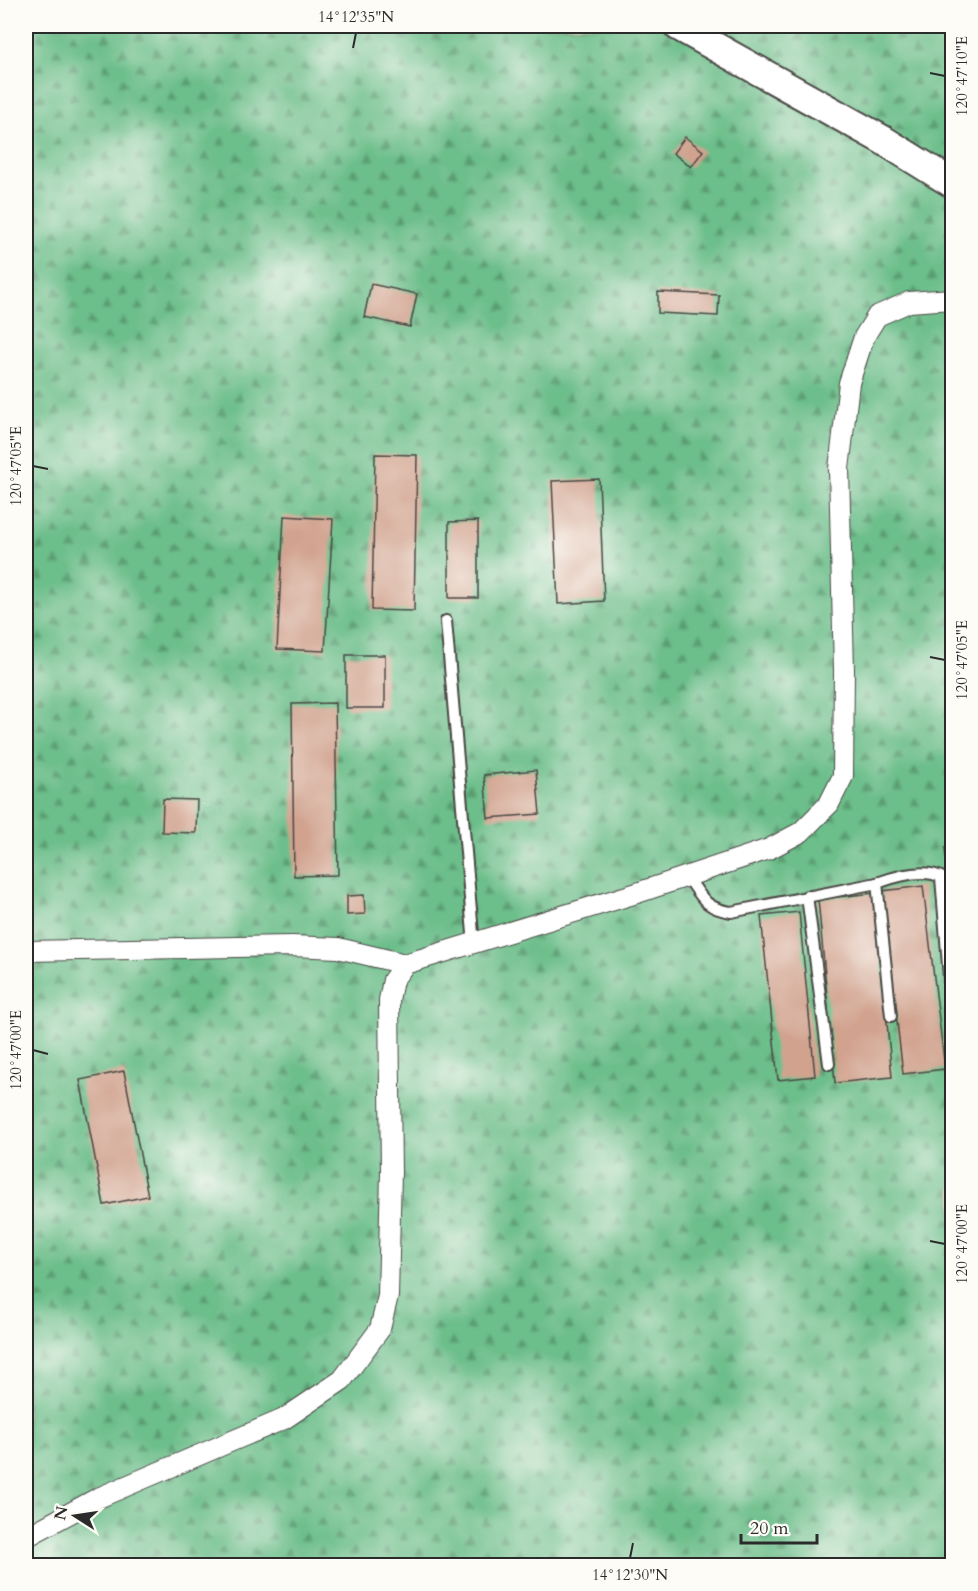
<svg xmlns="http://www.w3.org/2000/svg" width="978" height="1591" viewBox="0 0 978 1591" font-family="Cardo,serif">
<defs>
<pattern id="forest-firs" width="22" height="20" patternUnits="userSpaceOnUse" patternTransform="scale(1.5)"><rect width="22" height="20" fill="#6cbe8a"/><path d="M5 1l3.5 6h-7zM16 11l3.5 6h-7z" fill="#599b71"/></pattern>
</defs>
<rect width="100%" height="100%" fill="#fdfcf7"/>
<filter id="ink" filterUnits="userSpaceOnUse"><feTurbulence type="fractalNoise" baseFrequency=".0167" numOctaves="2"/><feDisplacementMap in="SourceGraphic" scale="12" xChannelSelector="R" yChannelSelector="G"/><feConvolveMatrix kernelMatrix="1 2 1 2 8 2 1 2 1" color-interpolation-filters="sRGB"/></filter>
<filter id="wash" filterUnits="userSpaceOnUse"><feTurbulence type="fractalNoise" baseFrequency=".008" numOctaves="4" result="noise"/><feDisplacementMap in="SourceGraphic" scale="24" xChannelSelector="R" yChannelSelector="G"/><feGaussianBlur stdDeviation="1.35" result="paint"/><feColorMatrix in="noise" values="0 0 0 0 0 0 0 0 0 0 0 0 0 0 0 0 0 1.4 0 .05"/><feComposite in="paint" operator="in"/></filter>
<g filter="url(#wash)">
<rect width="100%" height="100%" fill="#ede6c8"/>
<rect fill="url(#forest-firs)" stroke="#4c745a" stroke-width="1.5" x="26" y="26" width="926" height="1539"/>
<g id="blocks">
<g fill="#d1a38f">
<path d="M 685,137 L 703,151 L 691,167 L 673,153 Z"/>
<path d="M 371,284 L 417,294 L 410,327 L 364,317 Z"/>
<path d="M 658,292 L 719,295 L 718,316 L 658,313 Z"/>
<path d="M 375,454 L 417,455 L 414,611 L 372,610 Z"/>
<path d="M 599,479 L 604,601 L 558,604 L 552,481 Z"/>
<path d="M 284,516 L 333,519 L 325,651 L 277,649 Z"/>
<path d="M 478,521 L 478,598 L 449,598 L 449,522 Z"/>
<rect x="346" y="655" width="39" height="53"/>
<path d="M 335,703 L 338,875 L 294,876 L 292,704 Z"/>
<path d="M 536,770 L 540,814 L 488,818 L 484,775 Z"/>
<path d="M 163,799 L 197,800 L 196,833 L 162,832 Z"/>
<path d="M 952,847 L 952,915 L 951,915 L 945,848 Z"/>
<path d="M 923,886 L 945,1069 L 903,1074 L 882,891 Z"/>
<path d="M 875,893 L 892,1077 L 835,1083 L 818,899 Z"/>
<path d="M 364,895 L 365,914 L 347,915 L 347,896 Z"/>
<path d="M 799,912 L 815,1076 L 778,1080 L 761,916 Z"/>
<path d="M 124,1071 L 148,1196 L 104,1205 L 80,1080 Z"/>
</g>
</g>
</g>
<g filter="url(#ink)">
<use href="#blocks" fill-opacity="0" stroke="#484743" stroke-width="1.5"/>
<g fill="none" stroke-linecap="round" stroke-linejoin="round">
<g stroke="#484743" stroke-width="14">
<g id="service">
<path d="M 446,621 L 474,945"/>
<path d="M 687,876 C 702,897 704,908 731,912 L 877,883 C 896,876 923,868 941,877 L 952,1016"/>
<path d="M 877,883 L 891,1016"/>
<path d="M 807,896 L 829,1064"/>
</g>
</g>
<g stroke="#484743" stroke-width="22">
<g id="minor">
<path d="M 26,951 L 292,946 L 338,948 L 405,964"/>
<path d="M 26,1537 L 98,1498 L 284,1419 L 342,1380 L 380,1329 L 388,1296 L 391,1172 L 389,1000 L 393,980 L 405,964 L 637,893 L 769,849 L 801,832 L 829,804 L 843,776 L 844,671 L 839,469 L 849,383 L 864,337 L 877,316 L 909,302 L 952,299"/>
</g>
</g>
<g stroke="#484743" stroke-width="32">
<path id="secondary" d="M 678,26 L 883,140 L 952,183"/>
</g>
<use href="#service" stroke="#fff" stroke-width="10"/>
<use href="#minor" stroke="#fff" stroke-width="20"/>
<use href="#secondary" stroke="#fff" stroke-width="28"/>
</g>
</g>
<path fill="none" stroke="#2b2b2b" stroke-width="2" d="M 353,48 L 356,33M 930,73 L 945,76M 33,466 L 48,469M 930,657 L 945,660M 33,1050 L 48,1054M 930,1241 L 945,1244M 630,1558 L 633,1543"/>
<rect width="978" height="1591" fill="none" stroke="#fdfcf7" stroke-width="66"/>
<g transform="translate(75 1516) rotate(282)" stroke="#fdfcf7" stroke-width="4.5" paint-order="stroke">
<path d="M0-4.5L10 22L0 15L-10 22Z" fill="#2b2b2b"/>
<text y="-9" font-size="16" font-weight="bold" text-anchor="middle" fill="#2b2b2b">N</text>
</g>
<path d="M741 1534v9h76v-9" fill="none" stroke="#2b2b2b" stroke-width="3"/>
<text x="750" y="1534" font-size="18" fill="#2b2b2b" stroke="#fdfcf7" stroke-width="4.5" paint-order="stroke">20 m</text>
<rect x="33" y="33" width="912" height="1525" fill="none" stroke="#2b2b2b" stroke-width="2"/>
<g font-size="15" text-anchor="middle" fill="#2b2b2b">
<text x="356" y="22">14°12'35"N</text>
<text transform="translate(962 76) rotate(-90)" y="5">120°47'10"E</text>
<text transform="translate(16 466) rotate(-90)" y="5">120°47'05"E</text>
<text transform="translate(962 660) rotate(-90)" y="5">120°47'05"E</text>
<text transform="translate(16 1050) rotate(-90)" y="5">120°47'00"E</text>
<text transform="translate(962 1244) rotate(-90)" y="5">120°47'00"E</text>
<text x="630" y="1580">14°12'30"N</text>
</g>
</svg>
